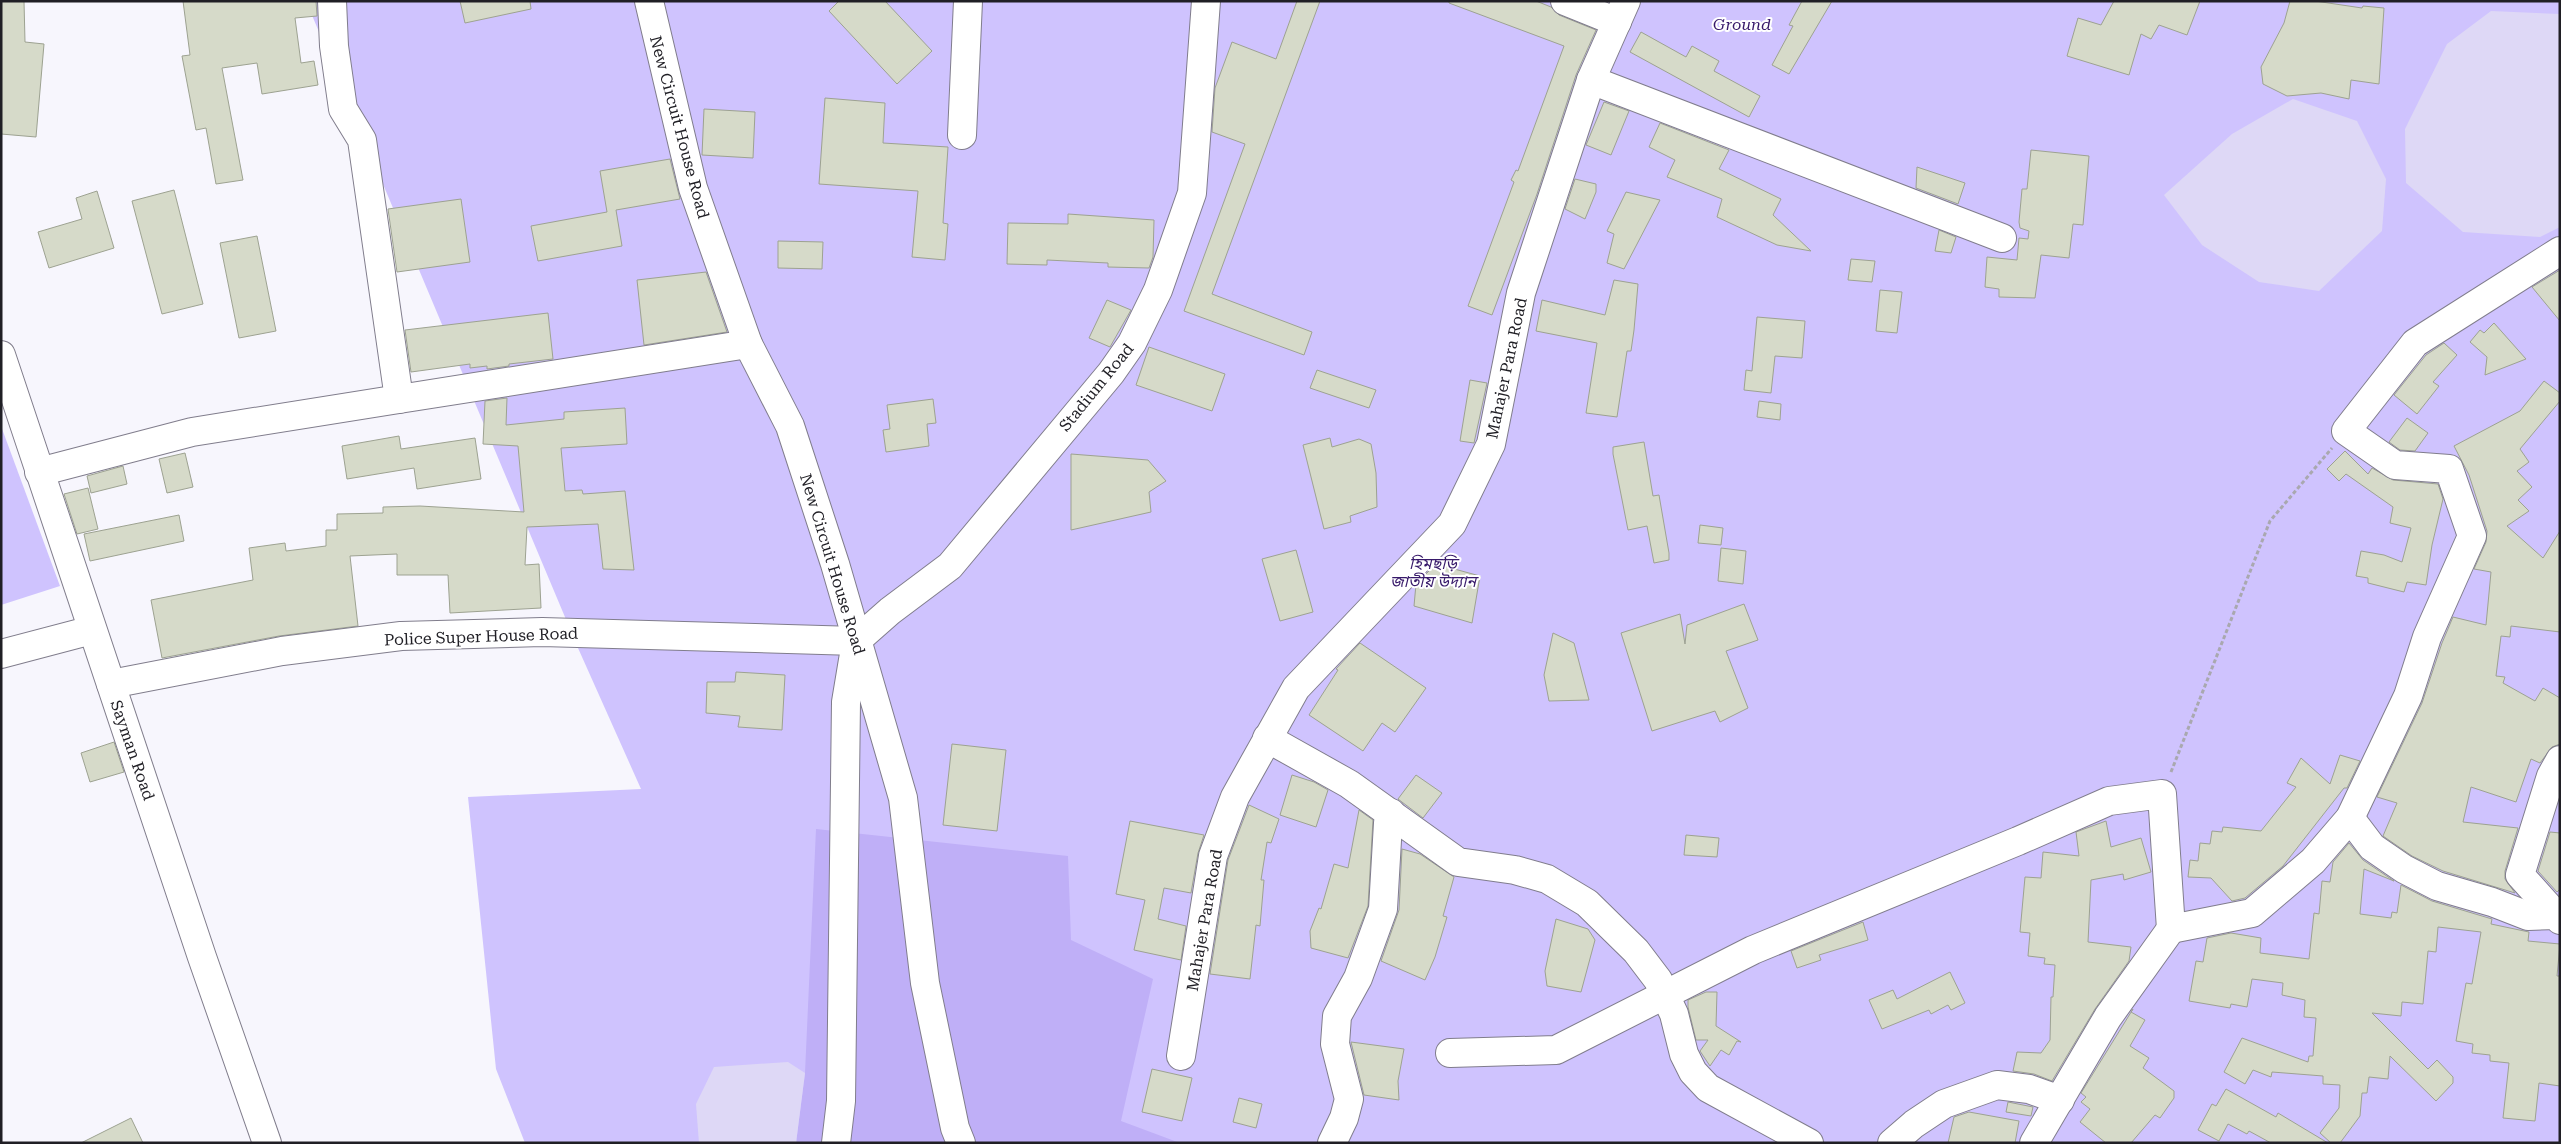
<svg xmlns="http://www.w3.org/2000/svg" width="2561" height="1144" viewBox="0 0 2561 1144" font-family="'Roboto Serif','Noto Sans Bengali',serif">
<rect width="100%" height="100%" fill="#f7f6fd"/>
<g fill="#cfc3fe">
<path d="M 306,1 L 2560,1 L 2560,1143 L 801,1143 L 798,1135 L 796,1143 L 525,1143 L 496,1069 L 468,797 L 641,789 L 578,648 Z"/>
<path d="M 1,426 L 60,586 L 1,605 Z"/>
</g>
<path fill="#bfaff7" d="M 816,829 L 1068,856 L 1071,940 L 1153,979 L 1121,1121 L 1180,1143 L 796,1143 L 805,1073 Z"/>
<g fill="#ded8f6">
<path d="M 2491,11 L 2560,14 L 2560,227 L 2540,237 L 2463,232 L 2406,183 L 2405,129 L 2447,44 Z"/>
<path d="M 2293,99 L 2357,121 L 2386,179 L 2382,231 L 2319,291 L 2259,282 L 2202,245 L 2164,195 L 2232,134 Z"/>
<path d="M 788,1062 L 805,1073 L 796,1143 L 699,1143 L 696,1104 L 714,1067 Z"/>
</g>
<g fill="#d6dac9" stroke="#9da291">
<path d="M 1,1 L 24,1 L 25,42 L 44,44 L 36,137 L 1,134 Z"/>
<path d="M 183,1 L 316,1 L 317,16 L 295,18 L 301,63 L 314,61 L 318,85 L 262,94 L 257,63 L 222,68 L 243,180 L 216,184 L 206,128 L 196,130 L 182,56 L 190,55 Z"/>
<path d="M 460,1 L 530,1 L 531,9 L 465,23 Z"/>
<path d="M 839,1 L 885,1 L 932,51 L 897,84 L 829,11 Z"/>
<path d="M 1297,1 L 1320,1 L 1212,294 L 1312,332 L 1304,355 L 1184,311 L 1245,144 L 1212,132 L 1215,88 L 1232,42 L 1276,59 Z"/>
<path d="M 1449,1 L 1536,1 L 1551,7 L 1559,15 L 1596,30 L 1576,75 L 1537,194 L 1492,315 L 1468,306 L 1514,182 L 1511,180 L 1516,170 L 1518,171 L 1564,46 L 1449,3 Z"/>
<path d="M 1802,1 L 1832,1 L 1789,74 L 1772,65 L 1793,26 L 1789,25 Z"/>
<path d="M 2114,1 L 2200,1 L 2187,35 L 2159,25 L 2151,39 L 2141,34 L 2129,75 L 2067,56 L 2078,18 L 2101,25 Z"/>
<path d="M 2290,1 L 2315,1 L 2362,8 L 2363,6 L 2384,8 L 2379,84 L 2351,80 L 2349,99 L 2321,93 L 2287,96 L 2263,84 L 2261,67 L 2284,23 Z"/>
<path d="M 1641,32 L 1686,57 L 1692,46 L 1719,61 L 1714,71 L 1760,96 L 1749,117 L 1630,52 Z"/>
<path d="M 825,98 L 885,103 L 883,143 L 948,147 L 943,223 L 948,224 L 945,260 L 912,257 L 918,191 L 819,184 Z"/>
<path d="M 1604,102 L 1629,111 L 1611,155 L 1586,145 Z"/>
<path d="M 704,109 L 755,112 L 753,158 L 702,155 Z"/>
<path d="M 1660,123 L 1729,150 L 1719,169 L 1781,199 L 1773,215 L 1811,251 L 1777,245 L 1717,217 L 1722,199 L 1667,177 L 1675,160 L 1649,147 Z"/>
<path d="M 2031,150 L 2089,156 L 2083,225 L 2073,224 L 2069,258 L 2041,255 L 2035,298 L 1999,297 L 1999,289 L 1985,287 L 1987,257 L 2017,260 L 2019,238 L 2028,239 L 2029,231 L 2020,228 L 2019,222 L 2022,189 L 2027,189 Z"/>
<path d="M 670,159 L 680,199 L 616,210 L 622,246 L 538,261 L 531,226 L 607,212 L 600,171 Z"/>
<path d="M 1917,167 L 1965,183 L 1958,204 L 1916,188 Z"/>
<path d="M 1575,179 L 1596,184 L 1596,192 L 1585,219 L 1565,209 Z"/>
<path d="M 174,190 L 203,304 L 162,314 L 132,201 Z"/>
<path d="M 97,191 L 114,248 L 49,268 L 38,232 L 82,219 L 76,198 Z"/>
<path d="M 1626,192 L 1660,200 L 1624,269 L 1607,263 L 1614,234 L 1607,231 Z"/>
<path d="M 461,199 L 470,262 L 397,272 L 388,209 Z"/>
<path d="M 1068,214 L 1154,220 L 1153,257 L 1149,268 L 1108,267 L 1108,263 L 1047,260 L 1047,265 L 1007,264 L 1008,223 L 1068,224 Z"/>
<path d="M 1939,230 L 1956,237 L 1951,253 L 1935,251 Z"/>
<path d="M 257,236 L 276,331 L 239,338 L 220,243 Z"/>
<path d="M 778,241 L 823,242 L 822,269 L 778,268 Z"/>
<path d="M 1851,259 L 1875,261 L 1872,282 L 1848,280 Z"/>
<path d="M 2560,270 L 2560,321 L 2532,287 Z"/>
<path d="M 706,272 L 727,332 L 644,345 L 637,280 Z"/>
<path d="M 1614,280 L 1638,284 L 1634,330 L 1631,351 L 1627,351 L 1617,417 L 1586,413 L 1597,343 L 1536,331 L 1542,300 L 1605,315 Z"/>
<path d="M 1880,290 L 1902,292 L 1897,333 L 1876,331 Z"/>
<path d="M 1107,300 L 1131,310 L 1110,347 L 1089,338 Z"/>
<path d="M 548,313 L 553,359 L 509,364 L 509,366 L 487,369 L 487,366 L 470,368 L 470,364 L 411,372 L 405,330 Z"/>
<path d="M 1757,317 L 1805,321 L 1802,358 L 1775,356 L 1771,393 L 1744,390 L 1746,370 L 1752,371 Z"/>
<path d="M 2494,323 L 2526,359 L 2485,375 L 2487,357 L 2470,342 L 2480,330 L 2484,333 Z"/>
<path d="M 2444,343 L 2457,355 L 2433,382 L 2439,386 L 2417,414 L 2394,395 L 2426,355 Z"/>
<path d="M 1149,347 L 1225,374 L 1212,411 L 1136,385 Z"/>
<path d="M 1317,370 L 1376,390 L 1369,408 L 1310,388 Z"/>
<path d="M 1470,380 L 1487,383 L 1474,443 L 1460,441 Z"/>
<path d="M 2544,381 L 2560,393 L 2560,401 L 2520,449 L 2529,462 L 2517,471 L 2532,487 L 2518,500 L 2529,511 L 2507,526 L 2543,558 L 2560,531 L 2560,632 L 2511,626 L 2510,637 L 2501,636 L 2496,676 L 2505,677 L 2503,683 L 2535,701 L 2543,688 L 2560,698 L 2560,744 L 2552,747 L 2540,763 L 2531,759 L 2516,802 L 2471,787 L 2463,822 L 2518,828 L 2505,871 L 2505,879 L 2515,893 L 2443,871 L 2412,856 L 2383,836 L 2397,803 L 2377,797 L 2422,703 L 2442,643 L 2453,617 L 2486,625 L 2491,572 L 2474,569 L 2486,542 L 2487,531 L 2469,475 L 2454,446 L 2520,411 Z"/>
<path d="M 507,398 L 506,425 L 564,419 L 564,412 L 625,408 L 627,444 L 561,448 L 565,491 L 582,490 L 583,494 L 625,491 L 634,570 L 603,569 L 598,524 L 527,527 L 525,565 L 539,564 L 541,608 L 450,613 L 448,575 L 397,575 L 397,554 L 350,556 L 358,626 L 279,636 L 162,658 L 151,600 L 253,580 L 249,548 L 285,543 L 286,551 L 326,546 L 326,530 L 337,530 L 337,514 L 383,513 L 383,507 L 420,506 L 524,512 L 518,446 L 483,444 L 485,401 Z"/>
<path d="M 933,399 L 936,423 L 927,424 L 929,446 L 886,452 L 883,430 L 890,429 L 887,405 Z"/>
<path d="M 1759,401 L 1781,404 L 1780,420 L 1757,417 Z"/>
<path d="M 2407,418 L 2428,433 L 2415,451 L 2400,450 L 2389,442 Z"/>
<path d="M 399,436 L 401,449 L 475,438 L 481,479 L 417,489 L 414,468 L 347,479 L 342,446 Z"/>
<path d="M 1330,438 L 1332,447 L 1359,439 L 1371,444 L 1376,473 L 1377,507 L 1350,516 L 1351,522 L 1324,529 L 1303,445 Z"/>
<path d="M 1644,442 L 1653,496 L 1659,495 L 1669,553 L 1669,560 L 1654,563 L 1647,526 L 1628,530 L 1613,454 L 1613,447 Z"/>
<path d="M 2345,451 L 2368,474 L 2372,468 L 2393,480 L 2438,484 L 2443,499 L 2432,545 L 2426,585 L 2407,582 L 2404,592 L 2368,583 L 2368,578 L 2356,576 L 2361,551 L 2384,555 L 2402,562 L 2411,528 L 2390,523 L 2393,507 L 2346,474 L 2339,481 L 2327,469 Z"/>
<path d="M 185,453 L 193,487 L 167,493 L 159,459 Z"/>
<path d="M 1071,454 L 1148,460 L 1166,481 L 1149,492 L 1151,512 L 1071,530 Z"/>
<path d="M 123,466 L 127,484 L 91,493 L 87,476 Z"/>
<path d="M 88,488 L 98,529 L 77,534 L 64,494 Z"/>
<path d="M 179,515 L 184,541 L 90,561 L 84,534 Z"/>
<path d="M 1700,525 L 1723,528 L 1721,545 L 1698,543 Z"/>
<path d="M 1721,548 L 1746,551 L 1743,584 L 1718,581 Z"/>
<path d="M 1296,550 L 1313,612 L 1280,621 L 1262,559 Z"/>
<path d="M 1436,564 L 1480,576 L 1472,623 L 1414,606 L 1416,584 Z"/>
<path d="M 1744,604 L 1758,640 L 1726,651 L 1748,708 L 1720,722 L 1715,711 L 1652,731 L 1621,633 L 1680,614 L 1685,644 L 1687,625 Z"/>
<path d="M 1553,633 L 1574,643 L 1589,700 L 1549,701 L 1544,675 Z"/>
<path d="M 1360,643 L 1426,688 L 1395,732 L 1382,723 L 1363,751 L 1309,715 L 1338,670 L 1336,669 Z"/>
<path d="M 736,672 L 785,675 L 782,730 L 738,727 L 740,716 L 706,713 L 707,682 L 735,682 Z"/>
<path d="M 114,742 L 124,772 L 90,782 L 81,753 Z"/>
<path d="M 952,744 L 1006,750 L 997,831 L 943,825 Z"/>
<path d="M 2340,755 L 2360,761 L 2347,788 L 2344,788 L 2283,866 L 2245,898 L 2232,901 L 2211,878 L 2188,877 L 2190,860 L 2198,861 L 2200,843 L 2210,844 L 2212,831 L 2222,832 L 2223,827 L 2261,831 L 2296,787 L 2287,783 L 2301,758 L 2330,784 Z"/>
<path d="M 1292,775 L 1314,782 L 1328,790 L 1316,827 L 1280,815 Z"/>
<path d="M 1416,775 L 1442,793 L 1423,818 L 1398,799 Z"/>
<path d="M 1249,805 L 1279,819 L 1271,843 L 1267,842 L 1261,880 L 1264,880 L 1260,926 L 1256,925 L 1250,979 L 1210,974 L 1228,860 Z"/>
<path d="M 1359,810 L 1373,820 L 1368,906 L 1348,958 L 1311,948 L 1310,931 L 1319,908 L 1321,909 L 1334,864 L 1348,868 Z"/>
<path d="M 1130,821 L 1204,835 L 1198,853 L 1191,893 L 1164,888 L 1158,919 L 1186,926 L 1181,960 L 1134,950 L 1145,900 L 1116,894 Z"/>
<path d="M 2106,821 L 2111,847 L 2141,838 L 2151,872 L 2124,880 L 2123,874 L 2091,880 L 2088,942 L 2131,947 L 2129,961 L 2095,1009 L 2052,1081 L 2034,1074 L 2013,1071 L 2017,1052 L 2041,1053 L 2050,1040 L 2051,997 L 2053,997 L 2055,965 L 2044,964 L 2045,958 L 2028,956 L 2030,933 L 2020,932 L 2025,877 L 2041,878 L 2043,852 L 2079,856 L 2076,832 Z"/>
<path d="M 2550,832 L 2560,833 L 2560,889 L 2557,892 L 2538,871 Z"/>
<path d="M 1686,835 L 1719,838 L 1717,857 L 1684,855 Z"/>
<path d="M 2349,843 L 2363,860 L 2394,881 L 2364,869 L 2360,914 L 2391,918 L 2392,912 L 2397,913 L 2401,885 L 2432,901 L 2492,919 L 2491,924 L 2529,932 L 2528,941 L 2560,944 L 2557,976 L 2560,976 L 2560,1086 L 2539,1083 L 2535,1121 L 2503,1118 L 2509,1063 L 2490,1061 L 2490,1055 L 2472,1053 L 2473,1044 L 2456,1041 L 2466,983 L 2472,984 L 2481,932 L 2438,927 L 2436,952 L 2428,951 L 2423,1004 L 2402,1002 L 2401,1016 L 2372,1013 L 2428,1069 L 2437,1060 L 2453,1077 L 2453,1083 L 2436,1101 L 2390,1056 L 2388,1079 L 2369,1077 L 2367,1093 L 2362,1093 L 2360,1116 L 2340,1143 L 2331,1143 L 2320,1133 L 2339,1108 L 2340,1085 L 2323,1084 L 2323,1076 L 2272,1072 L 2271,1077 L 2253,1070 L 2245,1084 L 2224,1072 L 2242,1038 L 2308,1062 L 2309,1056 L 2313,1056 L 2316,1018 L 2304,1017 L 2305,1000 L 2282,995 L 2283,983 L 2252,979 L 2247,1007 L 2231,1004 L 2230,1008 L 2189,1001 L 2196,961 L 2203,962 L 2207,938 L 2231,933 L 2261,938 L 2260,953 L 2309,959 L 2314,913 L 2319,914 L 2322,881 L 2330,882 L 2333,862 Z"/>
<path d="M 1402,849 L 1420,854 L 1454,877 L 1443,916 L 1447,917 L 1435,957 L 1425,980 L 1381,961 L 1399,910 Z"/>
<path d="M 1556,919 L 1588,929 L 1595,940 L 1581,992 L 1547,986 L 1545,971 Z"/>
<path d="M 1863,922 L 1868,940 L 1819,955 L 1821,960 L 1797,968 L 1791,951 Z"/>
<path d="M 1950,972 L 1965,1003 L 1951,1010 L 1948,1005 L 1931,1014 L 1929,1010 L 1882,1029 L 1869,1000 L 1893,990 L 1897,999 Z"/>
<path d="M 1706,992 L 1717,992 L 1716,1026 L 1741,1042 L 1737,1041 L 1729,1055 L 1721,1050 L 1710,1066 L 1700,1051 L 1708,1040 L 1696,1040 L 1688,1007 L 1688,1000 Z"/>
<path d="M 2133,1009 L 2131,1012 L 2145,1020 L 2130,1046 L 2149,1058 L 2143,1068 L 2174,1091 L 2174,1098 L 2160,1118 L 2155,1115 L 2131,1143 L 2106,1143 L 2080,1122 L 2090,1109 L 2081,1102 L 2086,1097 L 2081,1093 Z"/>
<path d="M 1351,1042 L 1404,1049 L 1398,1081 L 1399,1100 L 1364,1095 Z"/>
<path d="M 1152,1069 L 1192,1078 L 1182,1121 L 1142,1112 Z"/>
<path d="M 2226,1089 L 2276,1117 L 2278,1113 L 2328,1143 L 2271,1143 L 2249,1131 L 2247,1134 L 2228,1124 L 2219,1141 L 2198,1130 L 2212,1104 L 2216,1106 Z"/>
<path d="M 1239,1098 L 1262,1104 L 1256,1128 L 1233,1122 Z"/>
<path d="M 2008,1102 L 2033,1107 L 2031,1116 L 2006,1112 Z"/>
<path d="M 1969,1112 L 2019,1121 L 2015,1143 L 1948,1143 L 1954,1117 Z"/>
<path d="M 131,1118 L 143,1143 L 81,1143 Z"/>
</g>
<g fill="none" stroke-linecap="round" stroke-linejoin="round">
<g stroke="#807d8c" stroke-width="30">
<g id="minor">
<path d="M 332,1 L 334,46 L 343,109 L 362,140 L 399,399 L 748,344"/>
<path d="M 649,1 L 693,188 L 748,344 L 790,426 L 835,564 L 903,798 L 925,983 L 955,1128 L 961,1143"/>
<path d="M 1565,1 L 1617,22"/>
<path d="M 1591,80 L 2002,238"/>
<path d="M 962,135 L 968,1"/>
<path d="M 1,355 L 202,957 L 267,1143"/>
<path d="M 39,472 L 192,432 L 399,399"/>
<path d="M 856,641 L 890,611 L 950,566 L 1111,373 L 1132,343 L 1158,290 L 1192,193 L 1206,1"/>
<path d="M 1,654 L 92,630"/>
<path d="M 111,684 L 282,651 L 401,636 L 542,632 L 856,641"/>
<path d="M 1267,738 L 1349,784 L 1458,862 L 1515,870 L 1547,879 L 1587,903 L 1636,951 L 1658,980 L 1674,1014 L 1684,1054 L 1693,1072 L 1708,1088 L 1809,1143"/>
<path d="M 2350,818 L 2372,847 L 2404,869 L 2437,886 L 2492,902 L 2528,916 L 2556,915 L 2560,920"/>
<path d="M 2556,915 L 2520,875 L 2551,776 L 2560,760"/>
<path d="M 1450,1053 L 1556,1050 L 1753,950 L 2018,841 L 2109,801 L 2162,794 L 2171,929 L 2252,913 L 2313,861 L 2350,818 L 2408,696 L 2427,637 L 2472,536 L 2449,469 L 2395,465 L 2346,431 L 2415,343 L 2560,251"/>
<path d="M 1181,1056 L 1213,856 L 1235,797 L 1296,688 L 1452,524 L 1491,444 L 1521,293 L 1591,80 L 1626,1"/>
<path d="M 836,1143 L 841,1101 L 846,702 L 855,648"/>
<path d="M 1332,1143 L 1344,1118 L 1349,1099 L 1335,1044 L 1337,1016 L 1358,978 L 1383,909 L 1388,823 L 1391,813"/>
<path d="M 1892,1143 L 1914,1124 L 1944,1104 L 1997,1085 L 2029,1089 L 2060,1100"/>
<path d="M 2034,1143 L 2108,1017 L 2171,929"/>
</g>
</g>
<path stroke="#a9a8af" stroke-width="3" stroke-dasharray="4 2.5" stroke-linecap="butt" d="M 2171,772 L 2270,521 L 2332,448"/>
<use href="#minor" stroke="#fff" stroke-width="28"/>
</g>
<g text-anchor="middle" stroke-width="4" stroke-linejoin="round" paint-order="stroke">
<g font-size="16" font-style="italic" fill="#37196a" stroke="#fff">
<text x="1742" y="30">Ground</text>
<text x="1433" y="569">হিমছড়ি<tspan x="1433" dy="18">জাতীয় উদ্যান</tspan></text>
</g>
<g font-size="16" fill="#201f25" stroke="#fff">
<text transform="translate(680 127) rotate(75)" y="6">New Circuit House Road</text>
<text transform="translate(1506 368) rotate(-78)" y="6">Mahajer Para Road</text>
<text transform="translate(1096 387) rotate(-51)" y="6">Stadium Road</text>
<text transform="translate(833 564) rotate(73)" y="6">New Circuit House Road</text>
<text transform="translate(481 636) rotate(-2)" y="6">Police Super House Road</text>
<text transform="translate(133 750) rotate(71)" y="6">Sayman Road</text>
<text transform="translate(1204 920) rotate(-80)" y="6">Mahajer Para Road</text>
</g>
</g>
<rect width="2561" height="1144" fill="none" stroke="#201f25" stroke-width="5"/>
</svg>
